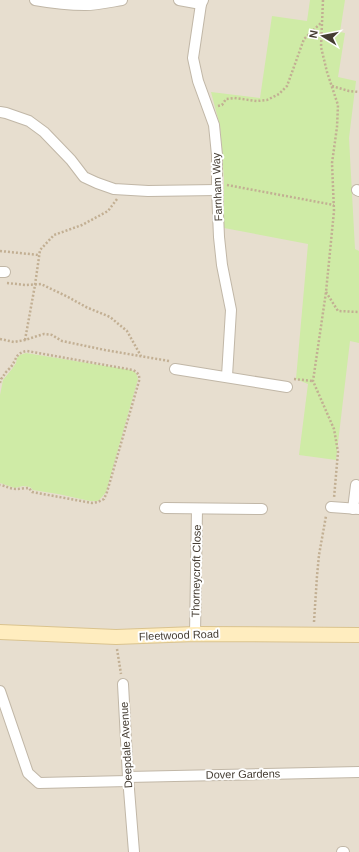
<svg xmlns="http://www.w3.org/2000/svg" width="359" height="852" viewBox="0 0 359 852" font-family="Helvetica,sans-serif">
<rect width="100%" height="100%" fill="#f3ede1"/>
<rect fill="#e7decf" x="0" y="0" width="359" height="852"/>
<g fill="#cfeba6">
<path d="M 310,0 L 345,0 L 340,32 L 345,33 L 338,77 L 356,81 L 349,138 L 355,249 L 359,251 L 359,343 L 350,341 L 336,460 L 299,455 L 308,384 L 296,379 L 308,244 L 224,228 L 224,179 L 220,126 L 211,92 L 260,98 L 272,16 L 307,21 Z"/>
<path d="M 26,353 L 131,370 L 136,373 L 138,379 L 106,492 L 102,497 L 98,501 L 90,501 L 58,494 L 33,490 L 30,487 L 23,486 L 15,488 L 0,483 L 0,395 L 3,380 L 12,369 L 16,363 L 17,358 L 20,355 Z"/>
</g>
<g fill="none" stroke-linecap="round" stroke-linejoin="round">
<g stroke="#c1b7a7" stroke-width="12">
<g id="street">
<path d="M 35,0 C 52,3 69,5 85,5 C 97,5 110,2 122,0"/>
<path d="M 179,0 L 201,4"/>
<path d="M 203,0 L 201,4 L 193,58 L 198,81 L 214,125 L 217,155 L 217,190 L 219,237 L 222,265 L 231,310 L 227,376"/>
<path d="M 0,112 L 6,113 L 29,121 L 44,132 L 71,160 L 84,177 L 97,183 L 114,189 L 148,191 L 217,190"/>
<path d="M 357,190 L 359,191"/>
<path d="M 0,272 L 5,272"/>
<path d="M 175,369 L 287,387"/>
<path d="M 331,507 L 359,509"/>
<path d="M 165,508 L 262,509"/>
<path d="M 353,509 L 356,485"/>
<path d="M 195,634 L 197,509"/>
<path d="M 123,684 L 128,777 L 134,852"/>
<path d="M 0,691 L 28,773 L 39,783 L 128,781"/>
<path d="M 128,777 L 359,772"/>
<path d="M 342,852 L 344,852"/>
</g>
</g>
<g stroke="#dac38e" stroke-width="16">
<path id="secondary" d="M 0,632 L 116,637 L 195,634 L 359,635"/>
</g>
<g stroke="#c2af93" stroke-width="2.5" stroke-dasharray="2 2" stroke-linecap="butt">
<path d="M 323,0 L 321,47 L 327,72 L 338,105 L 337,127 L 332,163 L 334,211 L 326,292 L 313,381 L 334,429 L 338,452 L 334,498"/>
<path d="M 332,86 L 349,91 L 359,92"/>
<path d="M 218,106 L 222,105 L 226,99 L 234,98 L 257,101 L 267,100 L 279,94 L 287,86 L 304,39 L 322,22"/>
<path d="M 227,185 L 334,205"/>
<path d="M 0,251 L 39,255"/>
<path d="M 7,283 L 26,285 L 41,284 L 68,297 L 86,307 L 110,317 L 127,331 L 141,356"/>
<path d="M 326,292 L 338,311 L 359,312"/>
<path d="M 0,339 L 14,342 L 25,340 L 34,337 L 44,334 L 52,335 L 62,341 L 105,350 L 169,361"/>
<path d="M 25,340 L 35,285 L 40,250 L 54,235 L 82,225 L 108,211 L 117,199"/>
<path d="M 294,379 L 313,381"/>
<path d="M 0,383 L 1,379 C 4,376 4,374 7,371 C 8,370 10,368 11,367 C 17,359 15,353 27,351 L 133,370 C 138,373 140,375 139,381 L 107,492 L 104,499 L 98,502 L 92,503 L 32,492 L 29,488 C 25,488 20,489 16,489 C 10,489 6,486 0,485"/>
<path d="M 314,622 L 317,576 L 319,555 L 326,516"/>
<path d="M 117,649 L 121,674"/>
</g>
<use href="#street" stroke="#fff" stroke-width="10"/>
<use href="#secondary" stroke="#ffedbf" stroke-width="14"/>
</g>
<g text-anchor="middle" stroke-width="4" stroke-linejoin="round" paint-order="stroke">
<g font-size="11" fill="#443c32" stroke="#fff">
<text transform="translate(217 187) rotate(-92)" y="4">Farnham Way</text>
<text transform="translate(196 571) rotate(-89)" y="4">Thorneycroft Close</text>
<text transform="translate(179 635) rotate(-2)" y="4">Fleetwood Road</text>
<text transform="translate(126 745) rotate(-93)" y="4">Deepdale Avenue</text>
<text transform="translate(243 774) rotate(-1)" y="4">Dover Gardens</text>
</g>
</g>
<g transform="translate(323 36) rotate(280)" stroke="#ffffff" stroke-width="3" paint-order="stroke">
<path d="M0-3L7 15L0 10L-7 15Z" fill="#443c32"/>
<text y="-6" font-size="11" font-weight="bold" text-anchor="middle" fill="#443c32">N</text>
</g>
</svg>
